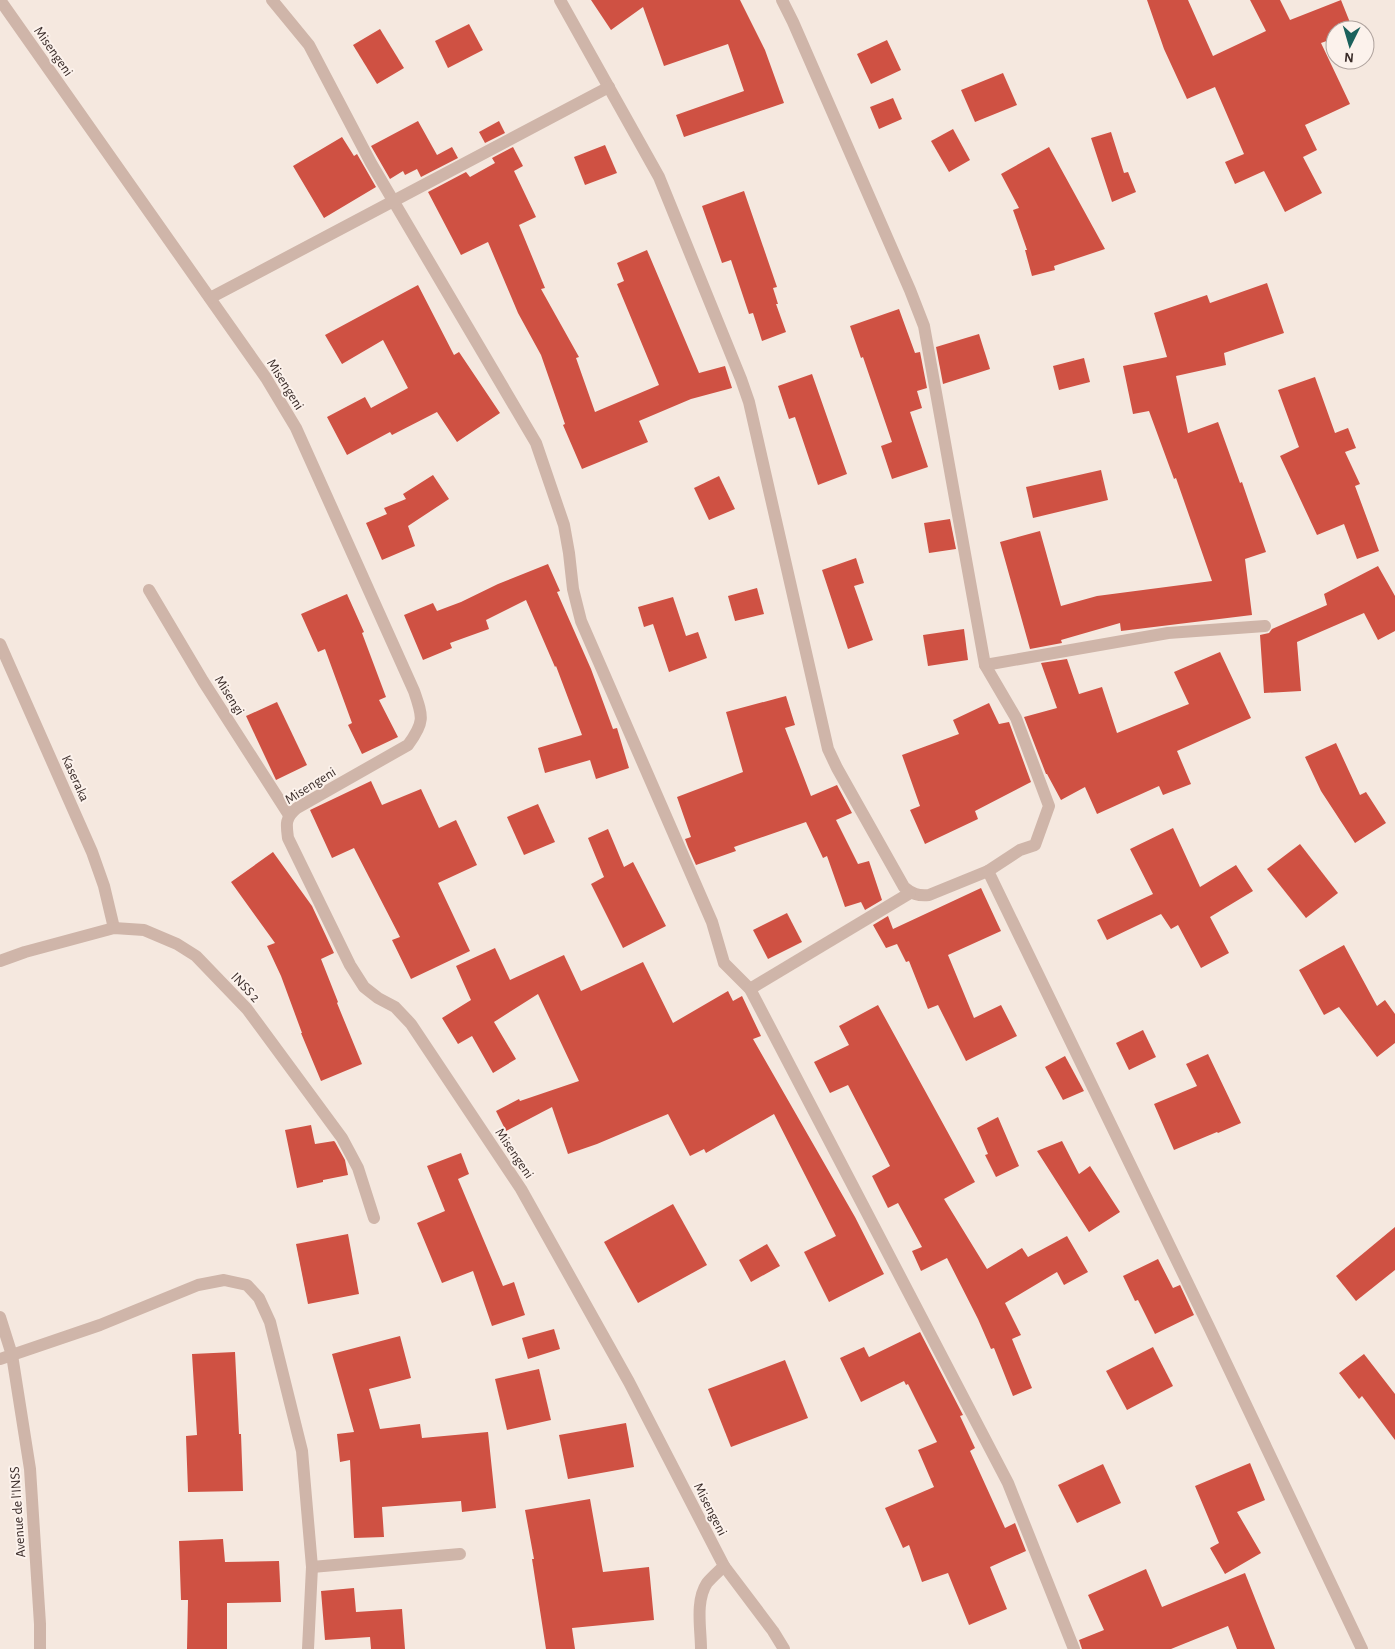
<svg xmlns="http://www.w3.org/2000/svg" width="1395" height="1649" viewBox="0 0 1395 1649" font-family="'Alegreya Sans',sans-serif">
<rect width="100%" height="100%" fill="#f5e8df"/>
<g fill="#cf5143">
<path d="M 591,0 L 740,0 L 765,50 L 784,103 L 684,137 L 676,115 L 744,91 L 728,44 L 664,66 L 643,7 L 611,30 Z"/>
<path d="M 1147,0 L 1188,0 L 1213,56 L 1266,31 L 1250,0 L 1280,0 L 1290,20 L 1341,0 L 1353,30 L 1335,30 L 1335,38 L 1321,43 L 1350,104 L 1305,125 L 1317,150 L 1303,157 L 1322,193 L 1285,212 L 1264,171 L 1235,184 L 1225,162 L 1244,154 L 1215,87 L 1187,99 L 1164,49 Z"/>
<path d="M 469,24 L 483,50 L 448,68 L 435,41 Z"/>
<path d="M 380,29 L 404,68 L 377,84 L 353,45 Z"/>
<path d="M 887,40 L 901,70 L 871,84 L 857,54 Z"/>
<path d="M 1003,73 L 1017,105 L 975,122 L 961,90 Z"/>
<path d="M 893,98 L 902,119 L 879,129 L 870,107 Z"/>
<path d="M 418,121 L 437,155 L 452,147 L 458,158 L 421,177 L 417,169 L 405,175 L 403,171 L 390,179 L 371,146 Z"/>
<path d="M 499,121 L 505,133 L 485,143 L 479,132 Z"/>
<path d="M 953,129 L 970,160 L 949,172 L 931,141 Z"/>
<path d="M 1111,132 L 1124,173 L 1128,172 L 1136,192 L 1112,202 L 1091,138 Z"/>
<path d="M 342,137 L 354,156 L 357,154 L 376,187 L 324,218 L 293,166 Z"/>
<path d="M 605,145 L 617,173 L 585,185 L 574,157 Z"/>
<path d="M 513,147 L 523,166 L 514,171 L 536,217 L 519,225 L 545,288 L 541,289 L 579,357 L 576,358 L 595,412 L 659,385 L 617,284 L 624,281 L 617,263 L 647,250 L 699,373 L 725,366 L 732,388 L 691,399 L 639,421 L 648,442 L 582,469 L 563,425 L 565,424 L 541,355 L 518,313 L 488,242 L 461,255 L 428,192 L 466,172 L 470,177 L 495,163 L 492,158 Z"/>
<path d="M 1049,147 L 1105,249 L 1054,266 L 1055,270 L 1032,276 L 1025,250 L 1027,250 L 1013,210 L 1019,208 L 1001,174 Z"/>
<path d="M 744,191 L 777,287 L 773,288 L 778,304 L 776,304 L 786,332 L 762,341 L 753,313 L 749,314 L 731,260 L 722,263 L 702,206 Z"/>
<path d="M 1267,283 L 1284,333 L 1224,353 L 1226,365 L 1176,376 L 1188,433 L 1218,422 L 1240,483 L 1242,482 L 1266,552 L 1245,559 L 1252,615 L 1121,631 L 1120,623 L 1061,640 L 1062,643 L 1030,649 L 1000,542 L 1040,531 L 1061,606 L 1097,596 L 1212,581 L 1176,478 L 1174,479 L 1149,411 L 1133,414 L 1123,366 L 1167,357 L 1154,313 L 1207,295 L 1210,303 Z"/>
<path d="M 418,285 L 454,355 L 459,352 L 500,413 L 457,442 L 437,412 L 392,435 L 390,432 L 347,455 L 327,417 L 365,397 L 371,408 L 408,388 L 383,340 L 342,364 L 325,335 Z"/>
<path d="M 899,309 L 915,353 L 920,352 L 927,388 L 917,391 L 922,408 L 910,412 L 928,467 L 892,479 L 881,446 L 892,442 L 863,357 L 861,358 L 850,326 Z"/>
<path d="M 979,334 L 990,369 L 943,384 L 936,347 Z"/>
<path d="M 1084,358 L 1090,382 L 1059,390 L 1053,366 Z"/>
<path d="M 812,374 L 847,474 L 818,485 L 795,417 L 789,419 L 778,386 Z"/>
<path d="M 1315,377 L 1335,433 L 1348,428 L 1356,448 L 1345,452 L 1360,484 L 1355,486 L 1379,551 L 1357,559 L 1344,524 L 1317,535 L 1280,456 L 1299,447 L 1278,390 Z"/>
<path d="M 1101,470 L 1108,500 L 1033,518 L 1026,487 Z"/>
<path d="M 433,475 L 449,499 L 408,526 L 415,546 L 382,560 L 366,523 L 387,514 L 384,508 L 406,499 L 403,494 Z"/>
<path d="M 719,476 L 735,509 L 709,520 L 694,488 Z"/>
<path d="M 950,519 L 956,549 L 929,553 L 924,523 Z"/>
<path d="M 856,558 L 864,583 L 854,586 L 873,640 L 848,649 L 822,570 Z"/>
<path d="M 548,564 L 560,591 L 557,592 L 591,669 L 613,729 L 617,728 L 629,768 L 596,779 L 590,760 L 545,773 L 538,748 L 582,735 L 556,666 L 555,667 L 526,600 L 486,620 L 489,629 L 450,643 L 452,648 L 423,660 L 404,615 L 433,603 L 437,611 L 461,602 L 498,584 Z"/>
<path d="M 1378,566 L 1395,596 L 1395,631 L 1378,640 L 1364,613 L 1297,642 L 1301,691 L 1264,693 L 1260,635 L 1269,633 L 1272,629 L 1327,605 L 1324,594 Z"/>
<path d="M 757,588 L 764,614 L 735,621 L 728,596 Z"/>
<path d="M 347,594 L 364,632 L 362,633 L 386,697 L 379,700 L 398,737 L 362,754 L 348,725 L 352,723 L 325,649 L 318,652 L 301,614 Z"/>
<path d="M 673,597 L 686,636 L 698,632 L 707,658 L 669,672 L 653,624 L 644,627 L 638,607 Z"/>
<path d="M 964,629 L 968,660 L 928,666 L 923,635 Z"/>
<path d="M 1220,652 L 1251,718 L 1177,751 L 1191,784 L 1163,795 L 1159,786 L 1097,814 L 1085,787 L 1061,800 L 1047,774 L 1046,774 L 1024,717 L 1057,708 L 1041,663 L 1067,659 L 1079,694 L 1102,687 L 1117,733 L 1189,704 L 1174,672 Z"/>
<path d="M 786,696 L 795,725 L 785,728 L 811,796 L 837,785 L 852,813 L 836,820 L 858,864 L 869,861 L 882,900 L 865,910 L 861,902 L 845,907 L 827,856 L 823,858 L 806,822 L 734,847 L 736,851 L 696,865 L 688,847 L 685,839 L 691,837 L 677,797 L 743,772 L 726,712 Z"/>
<path d="M 277,702 L 307,765 L 276,780 L 246,716 Z"/>
<path d="M 989,703 L 999,724 L 1009,722 L 1031,782 L 975,811 L 978,819 L 925,844 L 910,810 L 920,806 L 902,755 L 959,734 L 953,720 Z"/>
<path d="M 1336,743 L 1360,795 L 1366,792 L 1386,823 L 1355,843 L 1321,791 L 1305,757 Z"/>
<path d="M 371,781 L 382,805 L 421,789 L 439,828 L 456,820 L 477,865 L 438,883 L 470,951 L 411,979 L 392,940 L 400,937 L 354,848 L 332,858 L 310,810 Z"/>
<path d="M 538,804 L 555,842 L 524,855 L 507,817 Z"/>
<path d="M 1173,828 L 1200,887 L 1236,865 L 1253,891 L 1210,917 L 1229,953 L 1201,968 L 1178,925 L 1171,929 L 1161,914 L 1107,940 L 1097,920 L 1153,894 L 1130,849 Z"/>
<path d="M 608,829 L 624,867 L 633,862 L 666,926 L 623,948 L 591,884 L 604,877 L 588,838 Z"/>
<path d="M 1300,844 L 1338,893 L 1306,918 L 1267,869 Z"/>
<path d="M 273,852 L 312,906 L 334,953 L 321,959 L 338,1002 L 337,1003 L 362,1064 L 321,1081 L 301,1033 L 302,1033 L 281,976 L 267,946 L 275,943 L 231,882 Z"/>
<path d="M 981,888 L 1001,931 L 948,955 L 974,1018 L 1001,1005 L 1017,1036 L 966,1061 L 938,1005 L 928,1009 L 909,961 L 906,962 L 897,944 L 886,948 L 873,925 L 888,916 L 893,929 Z"/>
<path d="M 787,913 L 802,942 L 768,959 L 753,930 Z"/>
<path d="M 1344,945 L 1377,1006 L 1385,1000 L 1395,1014 L 1395,1043 L 1377,1057 L 1339,1007 L 1324,1015 L 1299,970 Z"/>
<path d="M 495,948 L 510,980 L 564,955 L 581,991 L 643,962 L 673,1023 L 728,991 L 733,1001 L 742,996 L 761,1036 L 753,1039 L 855,1217 L 884,1274 L 829,1302 L 804,1252 L 836,1236 L 774,1114 L 706,1153 L 704,1149 L 690,1156 L 668,1114 L 597,1144 L 568,1154 L 552,1107 L 506,1131 L 496,1111 L 519,1099 L 520,1101 L 579,1081 L 538,994 L 494,1022 L 516,1059 L 493,1073 L 472,1036 L 458,1044 L 442,1018 L 471,1000 L 456,966 Z"/>
<path d="M 878,1005 L 975,1182 L 944,1199 L 987,1269 L 1022,1248 L 1028,1257 L 1067,1236 L 1088,1272 L 1064,1285 L 1057,1272 L 1005,1303 L 1021,1335 L 1012,1339 L 1032,1388 L 1013,1396 L 994,1348 L 991,1349 L 978,1319 L 947,1258 L 921,1271 L 912,1251 L 922,1247 L 898,1203 L 888,1208 L 872,1176 L 890,1166 L 848,1085 L 830,1093 L 814,1062 L 849,1045 L 839,1026 Z"/>
<path d="M 1143,1030 L 1156,1057 L 1129,1070 L 1116,1043 Z"/>
<path d="M 1208,1054 L 1241,1123 L 1218,1133 L 1217,1132 L 1174,1150 L 1154,1104 L 1197,1086 L 1186,1064 Z"/>
<path d="M 1065,1056 L 1084,1091 L 1063,1100 L 1045,1067 Z"/>
<path d="M 998,1117 L 1019,1166 L 996,1177 L 985,1155 L 988,1154 L 977,1128 Z"/>
<path d="M 311,1125 L 315,1144 L 334,1141 L 335,1142 L 345,1160 L 348,1175 L 323,1180 L 323,1182 L 297,1188 L 285,1130 Z"/>
<path d="M 1062,1141 L 1079,1174 L 1090,1166 L 1120,1212 L 1089,1232 L 1037,1151 Z"/>
<path d="M 461,1153 L 469,1174 L 458,1179 L 503,1286 L 514,1282 L 525,1315 L 492,1326 L 473,1271 L 442,1283 L 417,1223 L 445,1211 L 427,1166 Z"/>
<path d="M 673,1204 L 707,1265 L 638,1303 L 604,1242 Z"/>
<path d="M 1395,1227 L 1395,1270 L 1356,1301 L 1336,1276 Z"/>
<path d="M 348,1234 L 359,1294 L 308,1304 L 296,1244 Z"/>
<path d="M 767,1244 L 780,1266 L 751,1282 L 739,1260 Z"/>
<path d="M 1158,1259 L 1173,1288 L 1180,1285 L 1194,1315 L 1155,1334 L 1138,1300 L 1135,1301 L 1123,1276 Z"/>
<path d="M 554,1329 L 560,1349 L 528,1359 L 522,1338 Z"/>
<path d="M 920,1332 L 963,1415 L 960,1416 L 975,1448 L 970,1451 L 1005,1528 L 1015,1523 L 1026,1551 L 990,1567 L 1007,1609 L 969,1625 L 948,1573 L 922,1582 L 909,1545 L 903,1548 L 885,1508 L 934,1487 L 918,1450 L 937,1442 L 908,1384 L 906,1385 L 904,1381 L 861,1402 L 840,1358 L 864,1347 L 869,1357 Z"/>
<path d="M 400,1336 L 411,1378 L 369,1389 L 380,1429 L 420,1424 L 422,1438 L 488,1432 L 496,1508 L 462,1512 L 461,1501 L 382,1507 L 384,1537 L 354,1538 L 350,1460 L 340,1462 L 337,1434 L 354,1432 L 332,1354 Z"/>
<path d="M 1153,1347 L 1173,1386 L 1127,1410 L 1106,1371 Z"/>
<path d="M 235,1352 L 239,1434 L 241,1434 L 243,1491 L 188,1492 L 186,1436 L 197,1435 L 192,1354 Z"/>
<path d="M 1364,1354 L 1395,1394 L 1395,1440 L 1362,1396 L 1359,1399 L 1339,1373 Z"/>
<path d="M 785,1360 L 808,1418 L 731,1447 L 708,1389 Z"/>
<path d="M 539,1369 L 551,1420 L 507,1430 L 495,1379 Z"/>
<path d="M 626,1423 L 634,1467 L 568,1479 L 559,1435 Z"/>
<path d="M 1250,1463 L 1265,1500 L 1237,1512 L 1261,1553 L 1225,1574 L 1210,1548 L 1219,1543 L 1195,1486 Z"/>
<path d="M 1103,1464 L 1121,1503 L 1077,1523 L 1058,1485 Z"/>
<path d="M 590,1499 L 603,1572 L 649,1567 L 654,1620 L 572,1628 L 575,1649 L 546,1649 L 532,1559 L 534,1559 L 525,1510 Z"/>
<path d="M 223,1539 L 225,1562 L 279,1561 L 281,1602 L 227,1603 L 227,1649 L 187,1649 L 188,1600 L 181,1600 L 179,1541 Z"/>
<path d="M 1146,1569 L 1162,1607 L 1245,1573 L 1275,1649 L 1237,1649 L 1228,1626 L 1171,1649 L 1082,1649 L 1079,1640 L 1104,1630 L 1088,1595 Z"/>
<path d="M 354,1588 L 356,1612 L 402,1609 L 405,1649 L 371,1649 L 370,1637 L 325,1640 L 321,1591 Z"/>
</g>
<g fill="none" stroke-linecap="round" stroke-linejoin="round">
<path stroke="#cfb5a9" stroke-width="12" d="M 312,1567 L 460,1554"/>
<g stroke="#cfb5a9" stroke-width="12">
<path d="M 0,0 L 266,378 L 296,428 L 414,691 C 423,717 425,722 408,745 L 297,808 C 285,818 286,824 288,838 L 350,965 L 364,987 L 378,998 L 395,1007 L 411,1024 L 521,1189 L 629,1382 L 724,1566 C 719,1571 712,1577 707,1583 C 695,1601 701,1629 701,1649"/>
<path d="M 272,0 L 309,45 L 371,163 L 536,443 L 564,525 L 569,553 L 573,589 L 581,621 L 712,922 L 724,963 L 750,989 L 1008,1483 L 1074,1649"/>
<path d="M 560,0 L 659,177 L 741,379 L 749,402 L 828,749 L 837,768 L 904,887 C 912,894 918,896 929,895 L 988,871"/>
<path d="M 782,0 L 793,22 L 910,290 L 924,326 L 985,665 L 1016,718 L 1049,806 L 1035,845 L 1020,850 L 988,871 L 1209,1327 L 1362,1649"/>
<path d="M 210,298 L 609,87"/>
<path d="M 149,590 L 203,681 L 289,815"/>
<path d="M 0,644 L 92,852 L 104,886 L 114,928"/>
<path d="M 985,665 L 1168,633 L 1265,626"/>
<path d="M 0,961 L 25,952 L 114,928 L 144,930 L 177,944 L 196,956 L 247,1009 L 342,1138 L 358,1168 L 374,1218"/>
<path d="M 750,989 L 910,893"/>
<path d="M 0,1317 L 12,1355 L 30,1469 L 40,1624 L 40,1649"/>
<path d="M 0,1359 L 100,1325 L 198,1285 L 224,1280 L 247,1285 L 259,1298 L 270,1322 L 302,1451 L 312,1567 L 308,1649"/>
<path d="M 724,1566 L 773,1631 L 784,1649"/>
</g>
</g>
<g text-anchor="middle" stroke-width="4" stroke-linejoin="round" paint-order="stroke">
<g font-size="14" fill="#3b2d2a" stroke="#fcf2ec">
<text transform="translate(54 51) rotate(55)" y="5">Misengeni</text>
<text transform="translate(286 384) rotate(58)" y="5">Misengeni</text>
<text transform="translate(230 695) rotate(58)" y="5">Misengi</text>
<text transform="translate(76 778) rotate(66)" y="5">Kaseraka</text>
<text transform="translate(310 785) rotate(-32)" y="5">Misengeni</text>
<text transform="translate(246 987) rotate(47)" y="5">INSS 2</text>
<text transform="translate(515 1153) rotate(56)" y="5">Misengeni</text>
<text transform="translate(711 1509) rotate(63)" y="5">Misengeni</text>
<text transform="translate(17 1512) rotate(-94)" y="5">Avenue de l'INSS</text>
</g>
</g>
<g transform="translate(1350 45) rotate(185)"><circle r="24" fill="#fcf2ec" stroke="#afa39e"/>
<path d="M0-4L9 19L0 12L-9 19Z" fill="#1b615c"/>
<text y="-8" font-size="14" font-weight="bold" text-anchor="middle" fill="#3b2d2a">N</text>
</g>
</svg>
